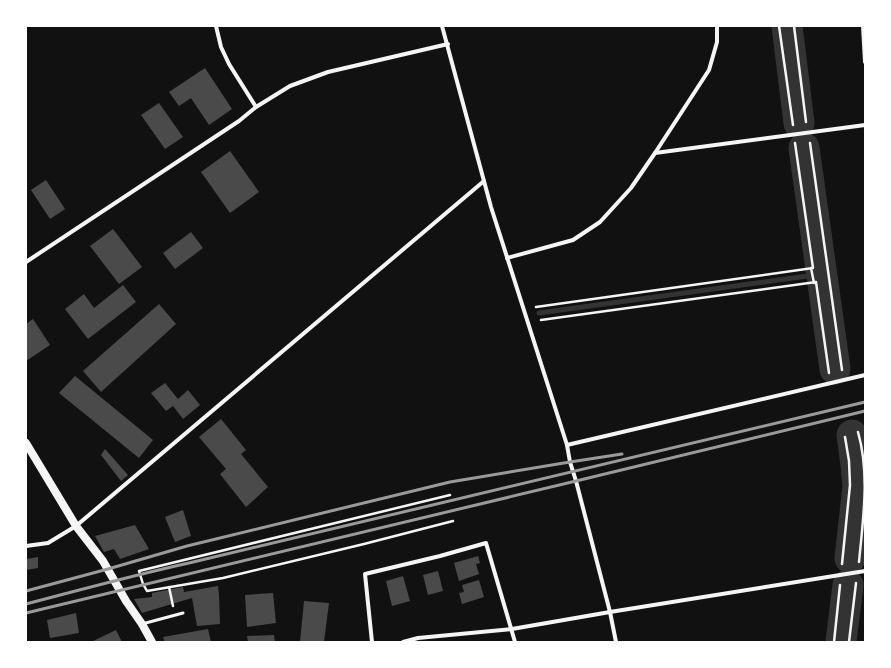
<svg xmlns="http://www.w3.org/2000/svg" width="891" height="668" viewBox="0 0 891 668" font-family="'Crimson Pro',serif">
<rect width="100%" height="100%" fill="#111"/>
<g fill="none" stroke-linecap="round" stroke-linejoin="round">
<path stroke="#333" stroke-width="5" d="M 539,313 L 822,274"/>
<g stroke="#333" stroke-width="31">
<path d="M 787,26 L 799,123"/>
<path d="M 804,148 L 835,369"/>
<path d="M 850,558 L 858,486 L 856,465 L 852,435"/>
<path d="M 841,642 L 848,585"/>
</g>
</g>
<g fill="#4a4a4a">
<path d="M 205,68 L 232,109 L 209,125 L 191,98 L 179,106 L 169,92 Z"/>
<path d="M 159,103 L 183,137 L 165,149 L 141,115 Z"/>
<path d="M 230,151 L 259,192 L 230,213 L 201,172 Z"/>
<path d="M 46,180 L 65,209 L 50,219 L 31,190 Z"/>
<path d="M 113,229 L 142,267 L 119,284 L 90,246 Z"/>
<path d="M 191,232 L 203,248 L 175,269 L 163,253 Z"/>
<path d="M 123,285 L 136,302 L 88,339 L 65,309 L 84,294 L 94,308 Z"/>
<path d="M 159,304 L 176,324 L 101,392 L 83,371 Z"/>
<path d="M 33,319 L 50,345 L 26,361 L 26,324 Z"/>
<path d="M 75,376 L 153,440 L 139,458 L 59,393 Z"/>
<path d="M 165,383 L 178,399 L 188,390 L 200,405 L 183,419 L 173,406 L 166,411 L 151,393 Z"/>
<path d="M 221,419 L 246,450 L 241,454 L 268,487 L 246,507 L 220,474 L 226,469 L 199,437 Z"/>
<path d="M 105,449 L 128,475 L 121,481 L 101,455 Z"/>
<path d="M 183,510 L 191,536 L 175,542 L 165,517 Z"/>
<path d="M 135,525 L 149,549 L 120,559 L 114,549 L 104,552 L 95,536 Z"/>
<path d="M 478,556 L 480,563 L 476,564 L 479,574 L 459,581 L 454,563 Z"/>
<path d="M 38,557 L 38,568 L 26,570 L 26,559 Z"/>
<path d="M 438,571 L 443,591 L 428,595 L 423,575 Z"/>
<path d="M 403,576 L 410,601 L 392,606 L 386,581 Z"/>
<path d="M 479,580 L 484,597 L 462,604 L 459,593 L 464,592 L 462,585 Z"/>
<path d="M 218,586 L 219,595 L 220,624 L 197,626 L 192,598 L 142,613 L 134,599 L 152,597 L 152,593 L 183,587 L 184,592 Z"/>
<path d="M 273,593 L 276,623 L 247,627 L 245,595 Z"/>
<path d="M 304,601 L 329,603 L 324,642 L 300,642 Z"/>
<path d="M 76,613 L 79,633 L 50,638 L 47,620 Z"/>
<path d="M 208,629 L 211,642 L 165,642 L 163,637 Z"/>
<path d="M 116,630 L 122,642 L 91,642 Z"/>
<path d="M 274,635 L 275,642 L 248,642 L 247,636 Z"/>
</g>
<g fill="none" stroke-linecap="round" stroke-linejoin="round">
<g stroke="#f5f5f5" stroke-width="2.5">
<path d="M 779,26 L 793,125"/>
<path d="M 794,26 L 806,122"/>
<path d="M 810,143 L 842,370"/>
<path d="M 811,268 L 814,283"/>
<path d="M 536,307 L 813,268 L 795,143"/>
<path d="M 541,320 L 816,282 L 829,373"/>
<path d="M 858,432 C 870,474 863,519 859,562"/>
<path d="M 450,495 L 139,571 L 143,584 L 147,591 L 223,578 L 364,544 L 453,521"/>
<path d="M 842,564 L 850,485 L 849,461 L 845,437"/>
<path d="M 169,587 L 173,606"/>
<path d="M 834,642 L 840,585"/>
<path d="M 849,642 L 856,583"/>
</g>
<path stroke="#f5f5f5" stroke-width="3" d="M 142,624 L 183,613"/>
<g stroke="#f5f5f5" stroke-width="4">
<path d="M 216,26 L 221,47 L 229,64 L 256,107"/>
<path d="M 442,26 L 491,207 L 567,445 L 570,462 L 576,481 L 610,612 L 616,642"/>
<path d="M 863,26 L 865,62"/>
<path d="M 655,153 L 709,70 L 717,42 L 717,26"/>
<path d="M 507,258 L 573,240 L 600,222 L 631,188 L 655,153 L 865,125"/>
<path d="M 26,262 L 239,121 L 256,107 L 290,86 L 328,72 L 448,44"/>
<path d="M 567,445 L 865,375"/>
<path d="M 26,546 L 48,543 L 76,526 L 484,181"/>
<path d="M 372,642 L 365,574 L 440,556 L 486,543 L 515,642"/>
<path d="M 403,642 L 418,638 L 512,629 L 610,612 L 865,571"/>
</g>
<path stroke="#f5f5f5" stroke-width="8" d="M 26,443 L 76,526 L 103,561 L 126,601 L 142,624 L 152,642"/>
<g stroke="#9a9a9a" stroke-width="3">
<path d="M 26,591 L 108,569 L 187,546 L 450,482 L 570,462 L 622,454"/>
<path d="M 26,604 C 80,590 134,575 189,563 L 865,402"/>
<path d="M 26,613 L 576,481 L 865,411"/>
</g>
</g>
<rect width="891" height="668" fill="none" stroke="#ffffff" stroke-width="54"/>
</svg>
